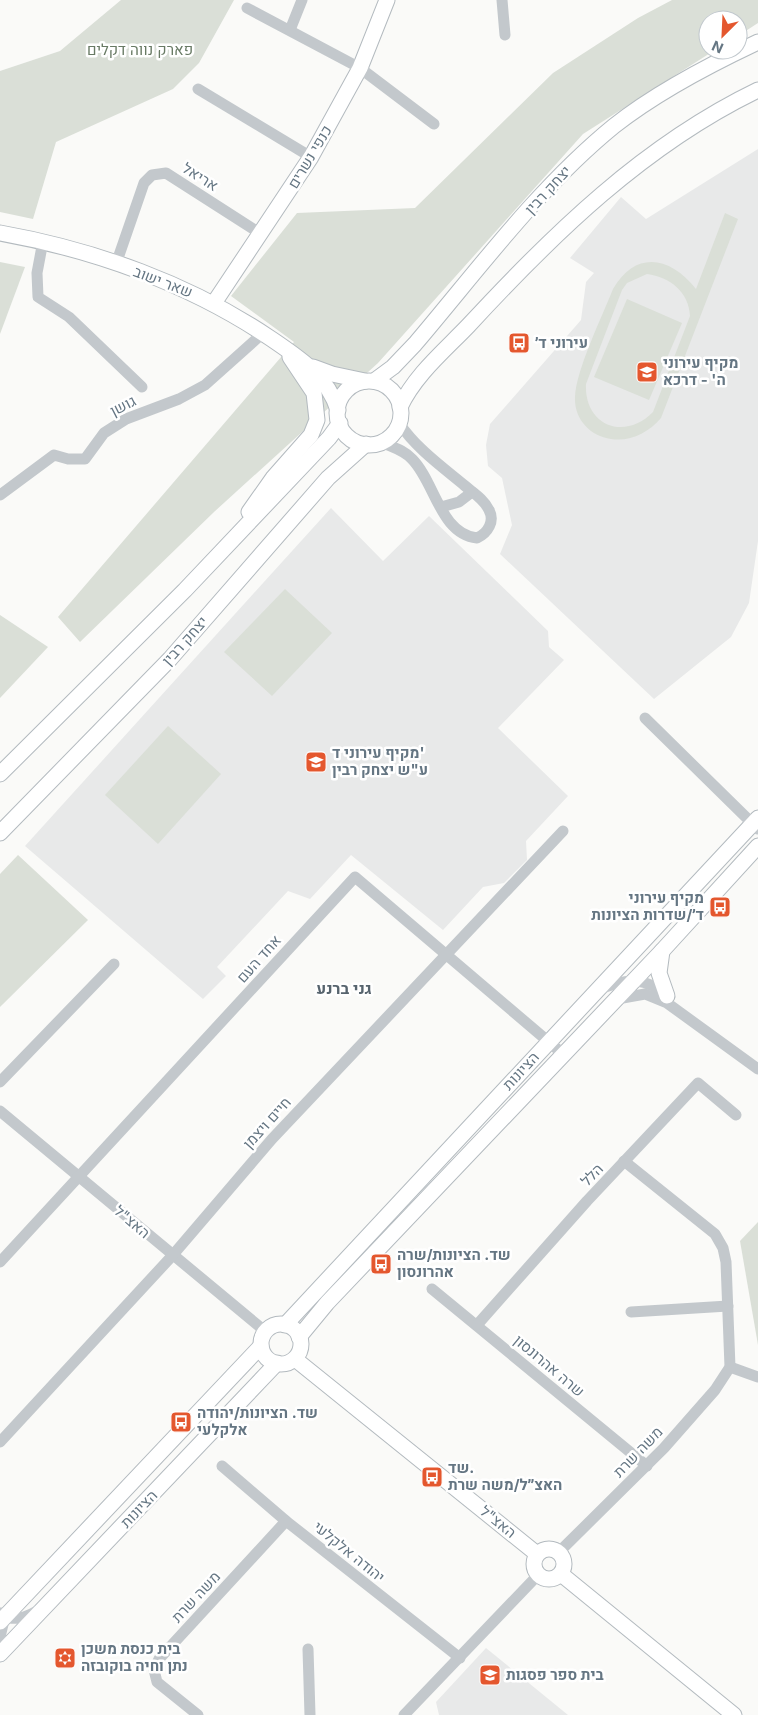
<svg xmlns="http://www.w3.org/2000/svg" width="758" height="1715" viewBox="0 0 758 1715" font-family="Inter,Heebo,sans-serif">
<rect width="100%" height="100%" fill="#fafaf8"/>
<g fill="#e8e9e9">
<path d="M 758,149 L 758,541 L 749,603 L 731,637 L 654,699 L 500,554 L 512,525 L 502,478 L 488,466 L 486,445 L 490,424 L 581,320 L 586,282 L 594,273 L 570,258 L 621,197 L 646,219 Z"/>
<path d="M 331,508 L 383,561 L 429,516 L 548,631 L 549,647 L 564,660 L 498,728 L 568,796 L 526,841 L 527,860 L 504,883 L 483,887 L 443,930 L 351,855 L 310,899 L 288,891 L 217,967 L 226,976 L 203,999 L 25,846 Z"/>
<path d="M 486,1648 L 568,1715 L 439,1715 L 436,1702 Z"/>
</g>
<g fill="#dadfd7" fill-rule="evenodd">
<path d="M 121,0 L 234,0 L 199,63 L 173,89 L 56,142 L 33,219 L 0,212 L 0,71 L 60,51 Z"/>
<path d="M 672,0 L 758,0 L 758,23 L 738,36 L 738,20 L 708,20 L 708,50 L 715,50 L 583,134 L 378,363 L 214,512 L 80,642 L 58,617 L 294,342 L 231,296 L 297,213 L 415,208 L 553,73 L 638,18 Z"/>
<path d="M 725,213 L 738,219 L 661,418 C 648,433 630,442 611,439 C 590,436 574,419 575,397 C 576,370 602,317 613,289 C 636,249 671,257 696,289 ZM 647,274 C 670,277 689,292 690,316 L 653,412 C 625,441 584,426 586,384 L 622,290 L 627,283 Z"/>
<path d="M 0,262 L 25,267 L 0,334 Z"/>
<path d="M 627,299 L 682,323 L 649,400 L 594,377 Z"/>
<path d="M 285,589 L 332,633 L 272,696 L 224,652 Z"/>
<path d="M 0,615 L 48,647 L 0,698 Z"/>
<path d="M 168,726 L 221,774 L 158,844 L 105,795 Z"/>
<path d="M 18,855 L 88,920 L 0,1007 L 0,874 Z"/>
<path d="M 758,1222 L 758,1345 L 740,1241 Z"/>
</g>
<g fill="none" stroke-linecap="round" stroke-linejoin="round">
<g stroke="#b3babf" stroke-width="17">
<g id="secondary">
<path d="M 0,233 C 95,250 190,284 270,338 C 299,358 327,375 338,410"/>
<path d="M 214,303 L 311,157 L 360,68 L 387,0"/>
<path d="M 313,367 L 332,374 L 365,381"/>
<path d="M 374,381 L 393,367 L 415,344 C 478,270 538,188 614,126 C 657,92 709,65 758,42"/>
<circle cx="369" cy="413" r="32"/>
<path d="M 400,407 C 415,375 444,351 468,326 C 553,234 644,145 758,90"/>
<path d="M 249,512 L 273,478 L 311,435 L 317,420 L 314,393 L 290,357"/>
<path d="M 0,774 L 185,590 L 329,438 L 340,423"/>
<path d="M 0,833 L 170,659 L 328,478 L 366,444"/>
<path d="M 662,951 L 659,973 L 667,996"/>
<circle cx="281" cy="1344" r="20"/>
<path d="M 285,1325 L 758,818"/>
<path d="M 299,1337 L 327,1303 L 662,951 L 758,846"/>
<path d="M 295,1359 L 537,1554"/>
<circle cx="549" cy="1564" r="15"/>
<path d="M 561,1574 L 734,1715"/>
<path d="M 0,1622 L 261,1346"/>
<path d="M 0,1654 L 277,1363"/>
</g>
</g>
<g stroke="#c3c8cc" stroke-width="11">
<path d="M 502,0 L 505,35"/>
<path d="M 247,8 L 360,68 L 434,124"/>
<path d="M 290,30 L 302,0"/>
<path d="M 198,89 L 311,157"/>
<path d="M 43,241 L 37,273 L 38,297 L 69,317 L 142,387"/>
<path d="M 116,264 L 144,183 L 152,175 L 166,173 L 261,234"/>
<path d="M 381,442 C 392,447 404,450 412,459 C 435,482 440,534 477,538 C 488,533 495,521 489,510 C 484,499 472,492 464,485 C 441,466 416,448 399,423"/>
<path d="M 0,495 L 54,455 L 68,459 L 85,459 L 104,433 L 126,419 L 179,399 L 205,385 L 263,333"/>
<path d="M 441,507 L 459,502 L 472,492"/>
<path d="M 645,718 L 758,829"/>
<path d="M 600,989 C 628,978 645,976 668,997"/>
<path d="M 617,999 L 645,994 L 667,1003 L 758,1069"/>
<path d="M 0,1082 L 114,964"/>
<path d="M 0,1111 L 266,1332"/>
<path d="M 0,1262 L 355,877 L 563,1054"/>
<path d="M 432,1289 L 647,1466"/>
<path d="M 631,1312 L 728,1306"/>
<path d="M 477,1325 L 587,1201 L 698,1083 L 736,1115"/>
<path d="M 730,1367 L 758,1377"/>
<path d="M 0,1442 L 172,1256 L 272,1139 L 563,831"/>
<path d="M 222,1466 L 286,1521 L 460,1658"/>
<path d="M 559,1552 L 664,1448 L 715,1390 L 730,1367 L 726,1262 L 723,1248 L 715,1234 L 624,1161"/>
<path d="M 1,1613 C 13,1623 26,1617 37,1611"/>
<path d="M 0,1637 L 5,1616"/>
<path d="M 308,1649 L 310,1715"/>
<path d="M 198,1715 L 157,1682 L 154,1670 L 159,1659 L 286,1521"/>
<path d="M 404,1715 L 538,1575"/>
</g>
<use href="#secondary" stroke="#fff" stroke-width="15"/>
</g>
<defs>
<g id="bus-square" transform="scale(1.125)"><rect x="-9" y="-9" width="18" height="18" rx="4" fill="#e4572e" stroke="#fff"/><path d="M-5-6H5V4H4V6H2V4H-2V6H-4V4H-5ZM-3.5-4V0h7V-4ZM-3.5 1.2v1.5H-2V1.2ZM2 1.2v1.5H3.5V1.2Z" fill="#fff"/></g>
<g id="school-square" transform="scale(1.125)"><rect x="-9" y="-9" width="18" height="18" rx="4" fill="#e4572e" stroke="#fff"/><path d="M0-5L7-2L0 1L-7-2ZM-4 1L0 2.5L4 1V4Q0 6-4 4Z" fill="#fff"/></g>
<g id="synagogue-square" transform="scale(1.125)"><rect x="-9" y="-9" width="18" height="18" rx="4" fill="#e4572e" stroke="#fff"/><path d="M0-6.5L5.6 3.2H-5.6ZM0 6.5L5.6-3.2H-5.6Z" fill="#fff"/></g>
</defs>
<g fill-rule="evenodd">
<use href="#bus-square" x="519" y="343"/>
<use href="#school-square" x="647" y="372"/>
<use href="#school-square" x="316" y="762"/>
<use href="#bus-square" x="720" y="907"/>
<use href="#bus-square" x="381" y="1264"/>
<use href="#bus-square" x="181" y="1422"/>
<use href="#bus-square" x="432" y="1477"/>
<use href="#synagogue-square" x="65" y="1658"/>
<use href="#school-square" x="490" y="1675"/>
</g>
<g text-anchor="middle" stroke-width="5" stroke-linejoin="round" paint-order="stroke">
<g font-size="15" fill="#687a64" stroke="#fff">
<text x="140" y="55">פארק נווה דקלים</text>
</g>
<g font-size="15" fill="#657683" stroke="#fff">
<text transform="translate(310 157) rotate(-59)" y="5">כנפי נשרים</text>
<text transform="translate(200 177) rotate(32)" y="5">אריאל</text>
<text transform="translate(548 190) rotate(-47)" y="5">יצחק רבין</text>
<text transform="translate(163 282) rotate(21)" y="5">שאר ישוב</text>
<text transform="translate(123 406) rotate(-27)" y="5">גושן</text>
<text transform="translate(185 641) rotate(-48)" y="5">יצחק רבין</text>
<text transform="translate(259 959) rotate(-48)" y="5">אחד העם</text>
<text transform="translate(521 1071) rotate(-47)" y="5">הציונות</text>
<text transform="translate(267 1123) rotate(-48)" y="5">חיים ויצמן</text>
<text transform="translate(592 1175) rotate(-46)" y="5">הלל</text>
<text transform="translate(132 1222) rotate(40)" y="5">האצ"ל</text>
<text transform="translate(549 1366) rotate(40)" y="5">שרה אהרונסון</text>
<text transform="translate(638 1452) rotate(-46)" y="5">משה שרת</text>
<text transform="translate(139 1509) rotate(-46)" y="5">הציונות</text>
<text transform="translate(498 1522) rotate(39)" y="5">האצ"ל</text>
<text transform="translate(349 1552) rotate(39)" y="5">יהודה אלקלעי</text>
<text transform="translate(196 1597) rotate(-47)" y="5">משה שרת</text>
</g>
<g font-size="15" font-weight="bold" fill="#657683" stroke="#fff" text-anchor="start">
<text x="535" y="348">עירוני ד׳</text>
<text x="663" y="368">מקיף עירוני<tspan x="663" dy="17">ה' - דרכא</tspan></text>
<text x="332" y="758">מקיף עירוני ד'<tspan x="332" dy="17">ע"ש יצחק רבין</tspan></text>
<text x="704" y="903" text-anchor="end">מקיף עירוני<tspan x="704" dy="17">ד׳/שדרות הציונות</tspan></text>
<text x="397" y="1260">שד. הציונות/שרה<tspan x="397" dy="17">אהרונסון</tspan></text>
<text x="197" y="1418">שד. הציונות/יהודה<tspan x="197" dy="17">אלקלעי</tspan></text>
<text x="448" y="1473">שד.<tspan x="448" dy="17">האצ״ל/משה שרת</tspan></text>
<text x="81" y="1654">בית כנסת משכן<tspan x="81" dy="17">נתן וחיה בוקובזה</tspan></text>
<text x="506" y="1680">בית ספר פסגות</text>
</g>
<g font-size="16" font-weight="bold" fill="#57646e" stroke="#fff">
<text x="344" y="994">גני ברנע</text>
</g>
</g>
<g transform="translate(723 35) rotate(204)"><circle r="24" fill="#ffffff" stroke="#c1c8cd"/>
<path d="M0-4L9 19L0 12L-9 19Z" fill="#e4572e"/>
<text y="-8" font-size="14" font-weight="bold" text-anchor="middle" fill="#657683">N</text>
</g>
</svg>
